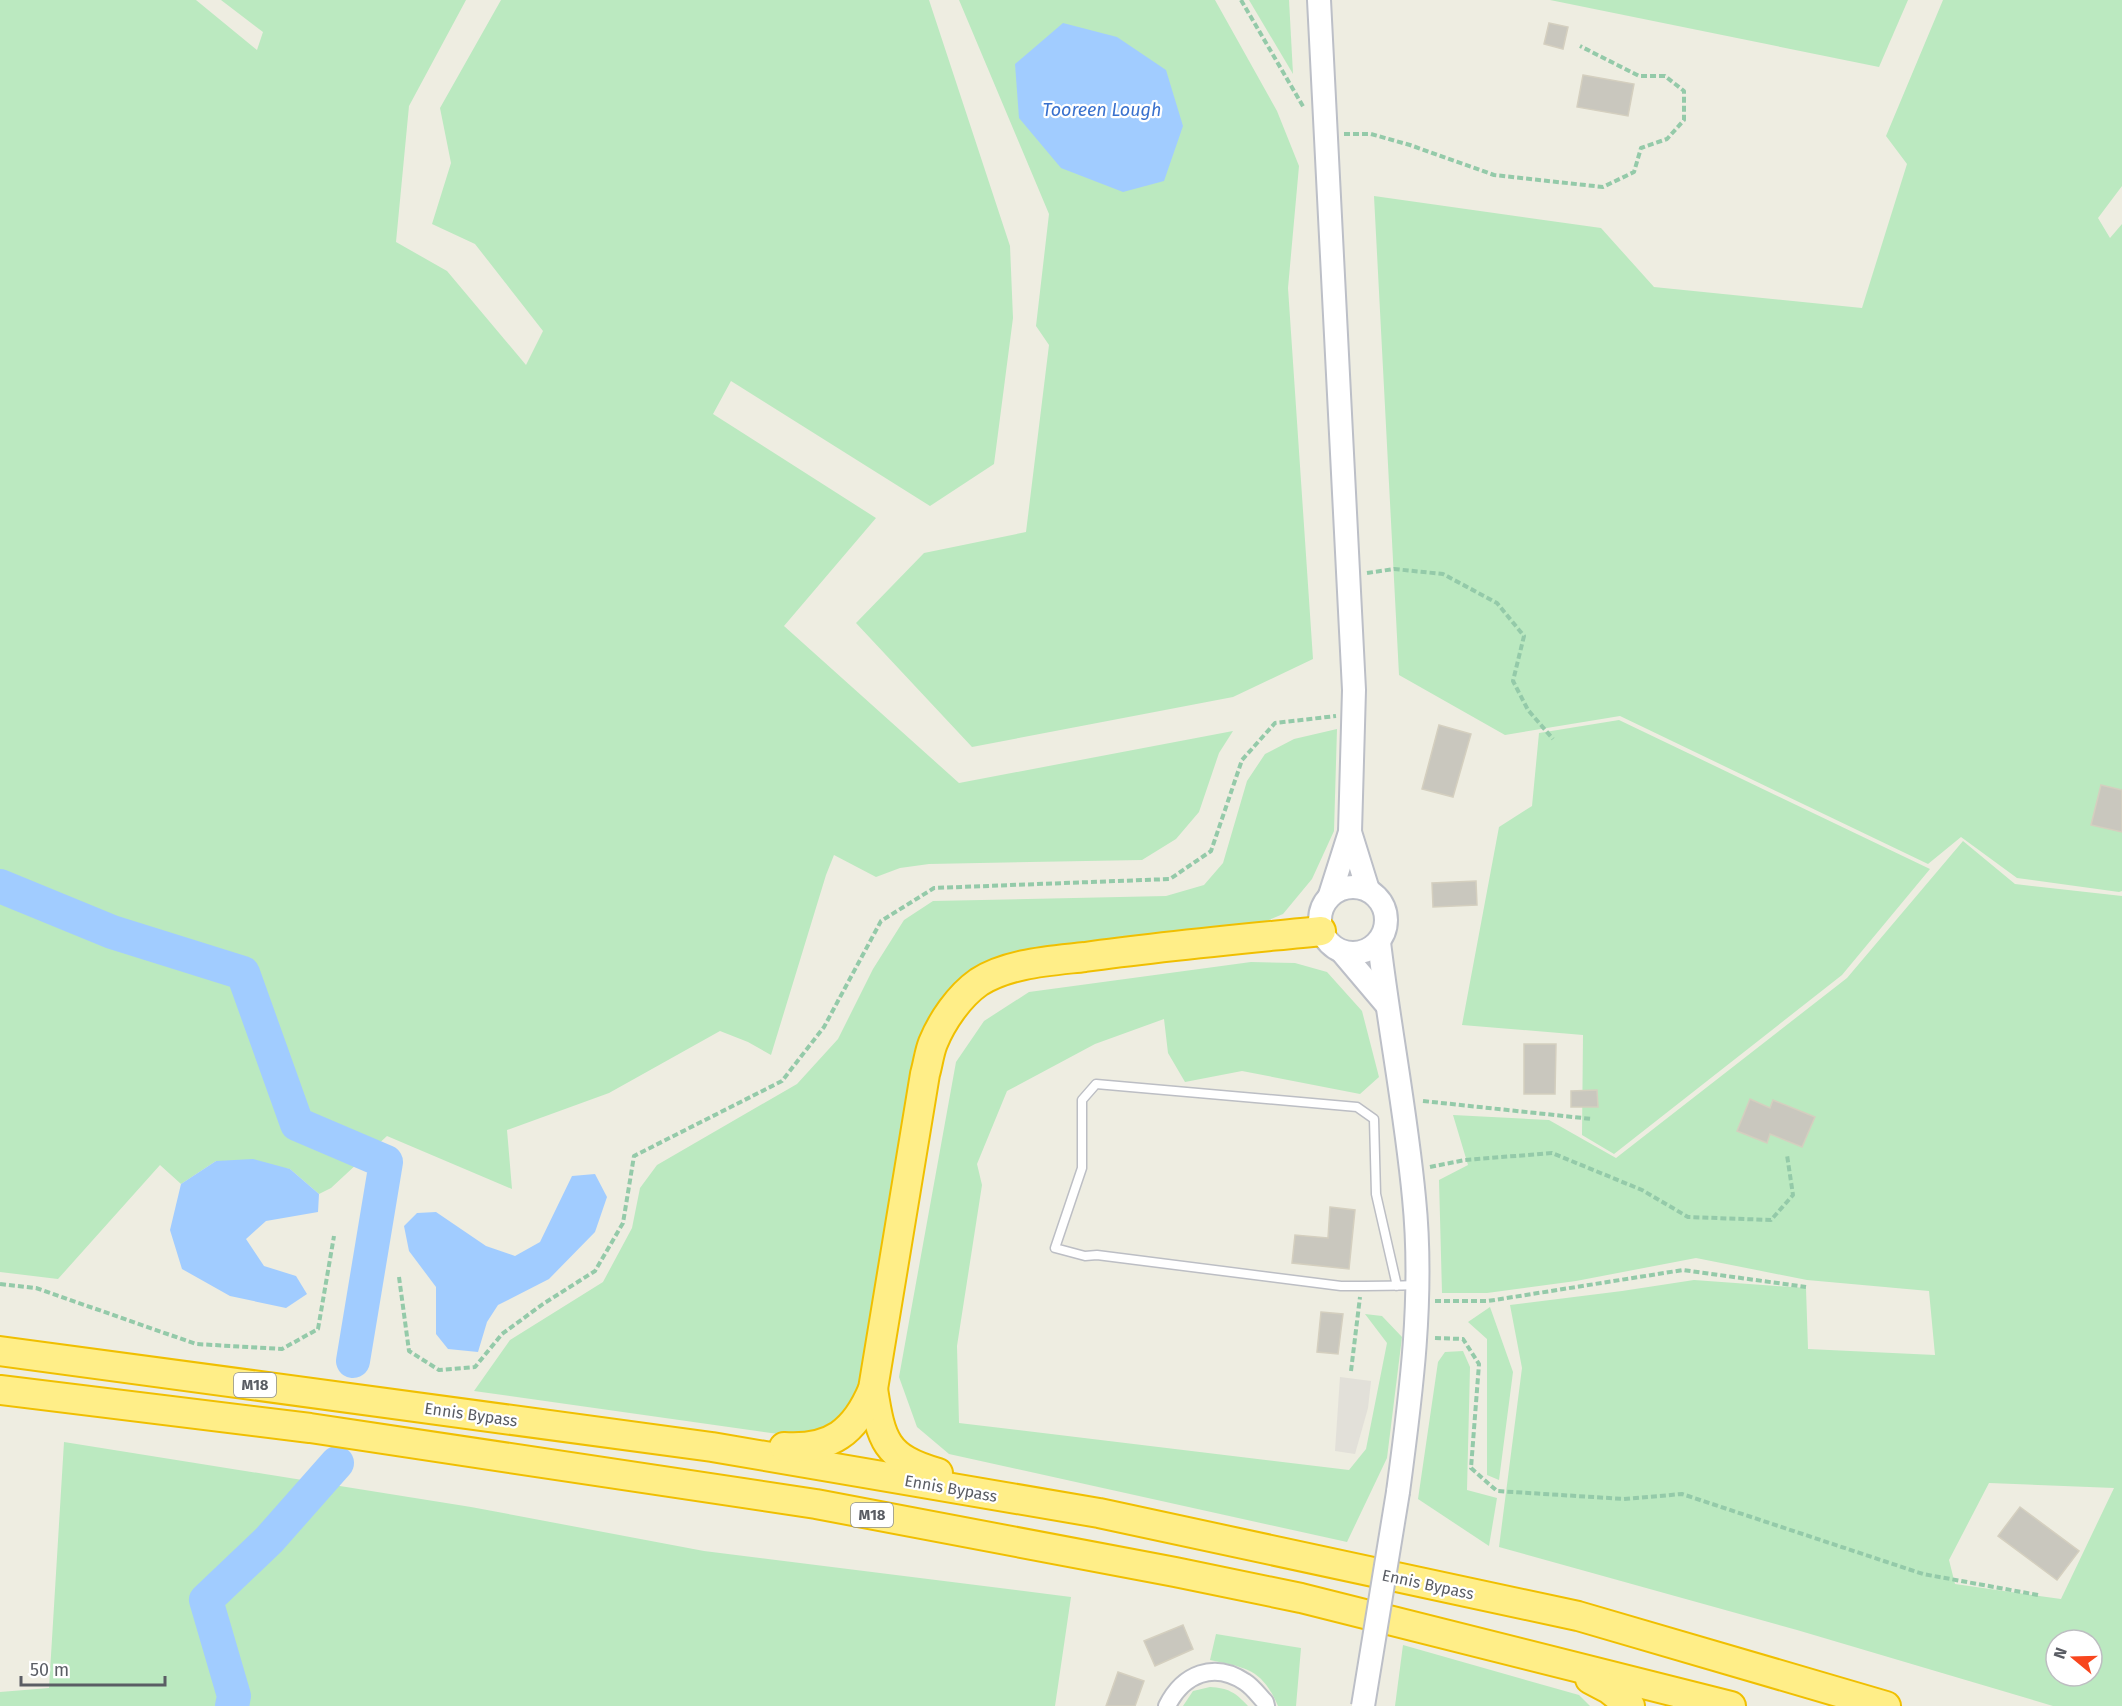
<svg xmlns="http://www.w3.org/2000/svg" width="2122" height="1706" viewBox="0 0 2122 1706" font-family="'Fira Sans',sans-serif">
<rect width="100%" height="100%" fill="#eeede1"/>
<path fill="#e2e0d9" d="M 1340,1377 L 1371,1381 L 1368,1408 L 1355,1454 L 1335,1451 Z"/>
<g fill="#bbe9c0" fill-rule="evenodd">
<path d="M 0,0 L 196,0 L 257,50 L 263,32 L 221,0 L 466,0 L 409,106 L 396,242 L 447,271 L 526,365 L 543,331 L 475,244 L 432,224 L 451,163 L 440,108 L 501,0 L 929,0 L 1010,246 L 1013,318 L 994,464 L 930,506 L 731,381 L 713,414 L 876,518 L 784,626 L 959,783 L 1233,731 L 1219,753 L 1199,812 L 1176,839 L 1142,860 L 929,864 L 900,868 L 876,877 L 834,855 L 826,875 L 771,1055 L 748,1042 L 720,1031 L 609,1093 L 507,1130 L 512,1189 L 387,1136 L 331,1188 L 319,1194 L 290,1169 L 216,1161 L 181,1184 L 160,1165 L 58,1279 L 0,1272 Z"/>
<path d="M 959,0 L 1215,0 L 1277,111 L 1299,166 L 1288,288 L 1313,659 L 1233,697 L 972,747 L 856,623 L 924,553 L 1026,532 L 1049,345 L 1036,326 L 1049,214 Z"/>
<path d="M 1249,0 L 1289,0 L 1293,74 Z"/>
<path d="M 1550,0 L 1908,0 L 1879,67 Z"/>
<path d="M 1943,0 L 2122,0 L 2122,186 L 2098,218 L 2110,238 L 2122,224 L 2122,891 L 2119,892 L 2017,878 L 1961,837 L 1928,864 L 1620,716 L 1505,735 L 1399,675 L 1374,196 L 1601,228 L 1654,287 L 1862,308 L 1907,164 L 1886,136 Z"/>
<path d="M 1619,720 L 1930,869 L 1842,975 L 1614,1154 L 1582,1135 L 1583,1035 L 1462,1025 L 1499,827 L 1532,806 L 1539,733 Z"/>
<path d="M 1337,729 L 1334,831 L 1312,879 L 1283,914 L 1250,928 L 988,966 L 953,985 L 931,1017 L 914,1051 L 861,1388 L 834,1422 L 800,1437 L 474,1391 L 510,1340 L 603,1282 L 632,1228 L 640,1188 L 657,1165 L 797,1084 L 838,1039 L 873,969 L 904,920 L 933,901 L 1166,896 L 1204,885 L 1223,863 L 1247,781 L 1265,754 L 1294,739 Z"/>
<path d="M 1963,841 L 2015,884 L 2122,896 L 2122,1706 L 2053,1706 L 1797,1630 L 1499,1547 L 1522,1368 L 1510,1305 L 1622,1291 L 1694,1280 L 1806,1288 L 1808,1349 L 1935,1355 L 1929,1291 L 1807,1280 L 1696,1258 L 1576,1281 L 1487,1293 L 1442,1293 L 1439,1180 L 1468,1165 L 1453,1115 L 1549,1120 L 1616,1158 L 1847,978 ZM 1989,1483 L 2114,1488 L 2061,1599 L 1955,1584 L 1949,1560 ZM 2056,1640 L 2092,1640 L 2092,1676 L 2056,1676 Z"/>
<path d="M 1251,962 L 1295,963 L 1327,972 L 1362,1011 L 1379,1077 L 1360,1094 L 1242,1071 L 1185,1082 L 1168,1053 L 1164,1019 L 1095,1044 L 1007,1091 L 977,1164 L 982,1185 L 957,1346 L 959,1423 L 1349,1470 L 1366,1449 L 1387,1343 L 1365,1314 L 1382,1316 L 1402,1337 L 1387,1458 L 1347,1542 L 949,1454 L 917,1427 L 899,1377 L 956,1062 L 984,1021 L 1029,992 Z"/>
<path d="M 1490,1307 L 1513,1372 L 1499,1480 L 1487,1475 L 1487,1339 L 1468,1322 Z"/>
<path d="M 1463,1351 L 1470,1367 L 1467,1490 L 1497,1498 L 1489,1546 L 1418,1499 L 1438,1362 L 1445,1352 Z"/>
<path d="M 64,1442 L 471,1507 L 704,1551 L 1071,1597 L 1055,1706 L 0,1706 L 0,1692 L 49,1688 Z"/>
<path d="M 1216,1634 L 1301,1648 L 1296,1706 L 1278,1706 C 1262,1669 1247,1668 1210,1660 Z"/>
<path d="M 1403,1645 L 1579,1695 L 1590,1706 L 1395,1706 Z"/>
<path d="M 1210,1687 C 1228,1688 1235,1692 1248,1706 L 1183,1706 L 1193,1691 Z"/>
</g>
<g fill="#a1ccff">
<path d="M 1063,23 L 1117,37 L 1166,70 L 1183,126 L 1164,181 L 1123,192 L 1061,168 L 1019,118 L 1015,64 Z"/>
<path d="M 253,1159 L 290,1169 L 319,1194 L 318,1212 L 266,1221 L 246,1239 L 264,1266 L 296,1276 L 307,1294 L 286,1308 L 230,1296 L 182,1269 L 170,1230 L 181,1184 L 216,1161 Z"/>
<path d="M 595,1174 L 607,1197 L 595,1232 L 549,1279 L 498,1305 L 487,1322 L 478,1352 L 448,1349 L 436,1334 L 436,1287 L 409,1251 L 404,1226 L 417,1213 L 436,1212 L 486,1246 L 515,1256 L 540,1242 L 572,1176 Z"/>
</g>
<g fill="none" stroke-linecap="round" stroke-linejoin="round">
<g stroke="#a1ccff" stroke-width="34">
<path d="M 0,886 L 112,932 L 243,973 L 297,1124 L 386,1162 L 353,1361"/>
<path d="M 232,1706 L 234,1696 L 206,1600 L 269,1540 L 337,1463"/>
</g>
</g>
<g fill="#c9c7be" stroke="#d4cfbf" stroke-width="1.5">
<path d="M 1549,23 L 1568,27 L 1563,49 L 1544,44 Z"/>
<path d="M 1583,75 L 1634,84 L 1628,116 L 1577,107 Z"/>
<path d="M 1439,725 L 1471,734 L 1453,797 L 1422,789 Z"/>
<path d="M 2101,785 L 2122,790 L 2122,832 L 2091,825 Z"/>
<path d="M 1476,881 L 1477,905 L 1433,907 L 1432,883 Z"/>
<path d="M 1524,1044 L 1556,1044 L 1555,1094 L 1524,1094 Z"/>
<path d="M 1597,1090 L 1598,1107 L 1571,1107 L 1571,1091 Z"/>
<path d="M 1750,1099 L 1770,1108 L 1773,1100 L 1815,1117 L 1802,1147 L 1770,1134 L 1767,1143 L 1737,1131 Z"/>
<path d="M 1330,1207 L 1355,1210 L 1349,1269 L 1292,1263 L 1295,1235 L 1328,1238 Z"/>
<path d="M 1321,1312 L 1343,1314 L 1338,1354 L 1317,1352 Z"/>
<path d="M 2020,1507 L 2079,1551 L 2057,1580 L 1998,1536 Z"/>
<path d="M 1183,1625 L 1193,1649 L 1155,1666 L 1144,1641 Z"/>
<path d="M 1118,1672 L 1144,1681 L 1135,1706 L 1106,1706 Z"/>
</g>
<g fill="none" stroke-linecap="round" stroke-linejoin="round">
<g stroke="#bcbec4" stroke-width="11">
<path id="service" d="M 1397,1286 L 1376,1194 L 1374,1119 L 1357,1107 L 1096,1084 L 1082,1100 L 1082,1168 L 1055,1248 L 1085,1256 L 1097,1255 L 1341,1286 C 1366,1286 1391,1286 1416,1285"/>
</g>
<g stroke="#bcbec4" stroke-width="20">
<path id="minor" d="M 1167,1706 C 1183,1674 1214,1661 1245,1682 C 1253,1687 1259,1696 1265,1702 L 1266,1706"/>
</g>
<g stroke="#bcbfc7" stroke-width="26">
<g id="secondary">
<path d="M 1319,0 L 1354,690 L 1350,832 L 1330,895"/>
<path d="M 1350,832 L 1368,890"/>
<circle cx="1353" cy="920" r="33"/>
<path d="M 1379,942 C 1389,1027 1406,1112 1414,1198 C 1424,1296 1411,1395 1398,1492"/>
<path d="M 1342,952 L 1386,1004"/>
</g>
</g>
<g stroke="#f0bf00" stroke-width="32">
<g id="motorway">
<path d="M 0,1351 L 712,1447 L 1099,1513 L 1578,1616 L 1886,1706"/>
<path d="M 873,1389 C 881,1440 885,1458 938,1473"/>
<path d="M 0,1390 L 310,1428 L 816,1504 L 1175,1572 L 1301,1598 L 1731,1706"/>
<path d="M 784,1447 C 831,1450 855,1432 873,1389 L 925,1074 C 928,1064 929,1053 933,1043 C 942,1021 959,996 979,982 C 1009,963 1050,961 1085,957 C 1163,946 1242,939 1321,931"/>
<path d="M 1590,1679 L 1609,1689 L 1630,1706"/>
</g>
</g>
<g stroke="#94caa9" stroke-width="4" stroke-dasharray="6 3" stroke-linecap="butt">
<path d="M 1241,0 L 1304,108"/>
<path d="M 1344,134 L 1371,134 L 1410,145 L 1494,175 L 1603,187 L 1634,172 L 1641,148 L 1667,139 L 1684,120 L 1684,91 L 1665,76 L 1639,76 L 1580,46"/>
<path d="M 1367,573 L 1394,569 L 1443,574 L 1497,603 L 1524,636 L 1513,681 L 1528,710 L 1553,739"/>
<path d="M 1423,1101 L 1592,1119"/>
<path d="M 1430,1167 L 1465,1160 L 1552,1153 L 1642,1190 L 1688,1217 L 1771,1220 L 1793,1195 L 1787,1155"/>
<path d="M 399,1277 L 409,1351 L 439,1370 L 475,1367 L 502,1334 L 543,1304 L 595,1271 L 623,1223 L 634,1156 L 782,1081 L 824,1027 L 881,921 L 934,888 L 1170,879 L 1211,851 L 1242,760 L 1275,723 L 1336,716"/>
<path d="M 0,1284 L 36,1288 L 196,1344 L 282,1349 L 318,1329 L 334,1236"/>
<path d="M 1435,1301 L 1488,1301 L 1683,1270 L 1806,1287"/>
<path d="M 1435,1338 L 1463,1339 L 1479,1364 L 1471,1468 L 1497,1491 L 1624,1499 L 1682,1494 L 1923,1574 L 2038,1595"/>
<path d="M 1351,1371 L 1360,1297"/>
</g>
<use href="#service" stroke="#fff" stroke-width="8"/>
<use href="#minor" stroke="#fff" stroke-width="16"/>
<use href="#secondary" stroke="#fff" stroke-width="22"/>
<use href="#motorway" stroke="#fe8" stroke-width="28"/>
<g stroke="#bcbfc7" stroke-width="26" stroke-linecap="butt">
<path id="secondary-bridge" d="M 1363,1706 L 1398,1492"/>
</g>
<use href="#secondary-bridge" stroke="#fff" stroke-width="22"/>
</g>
<g text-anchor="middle" stroke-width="4.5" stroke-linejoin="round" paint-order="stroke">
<g fill="#fff" stroke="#8c8e92" stroke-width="1.5">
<rect x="234" y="1373" width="42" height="24" rx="4.5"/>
<rect x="851" y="1503" width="42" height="24" rx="4.5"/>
</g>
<g font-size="15" font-weight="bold" fill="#5a5d64">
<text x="255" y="1390">M18</text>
<text x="872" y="1520">M18</text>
</g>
<g font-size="16" fill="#5a5d64" stroke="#fff">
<text transform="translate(471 1414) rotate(8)" y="6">Ennis Bypass</text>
<text transform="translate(951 1488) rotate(10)" y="6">Ennis Bypass</text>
<text transform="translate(1428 1584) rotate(12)" y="6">Ennis Bypass</text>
</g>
<g font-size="18" font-style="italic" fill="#3971cd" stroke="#fff">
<text x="1102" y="116">Tooreen Lough</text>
</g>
</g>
<g transform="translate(2074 1658) rotate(289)"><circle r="28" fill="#ffffff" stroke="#bdbec1" stroke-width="1.5"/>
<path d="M0-4.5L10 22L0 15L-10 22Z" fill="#f8461e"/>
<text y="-9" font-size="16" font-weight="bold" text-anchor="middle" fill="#5a5d64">N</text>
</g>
<path d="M21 1676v9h144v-9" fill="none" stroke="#5a5d64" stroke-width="3"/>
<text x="30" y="1676" font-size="18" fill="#5a5d64" stroke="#ffffff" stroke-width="4.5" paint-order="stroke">50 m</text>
</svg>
